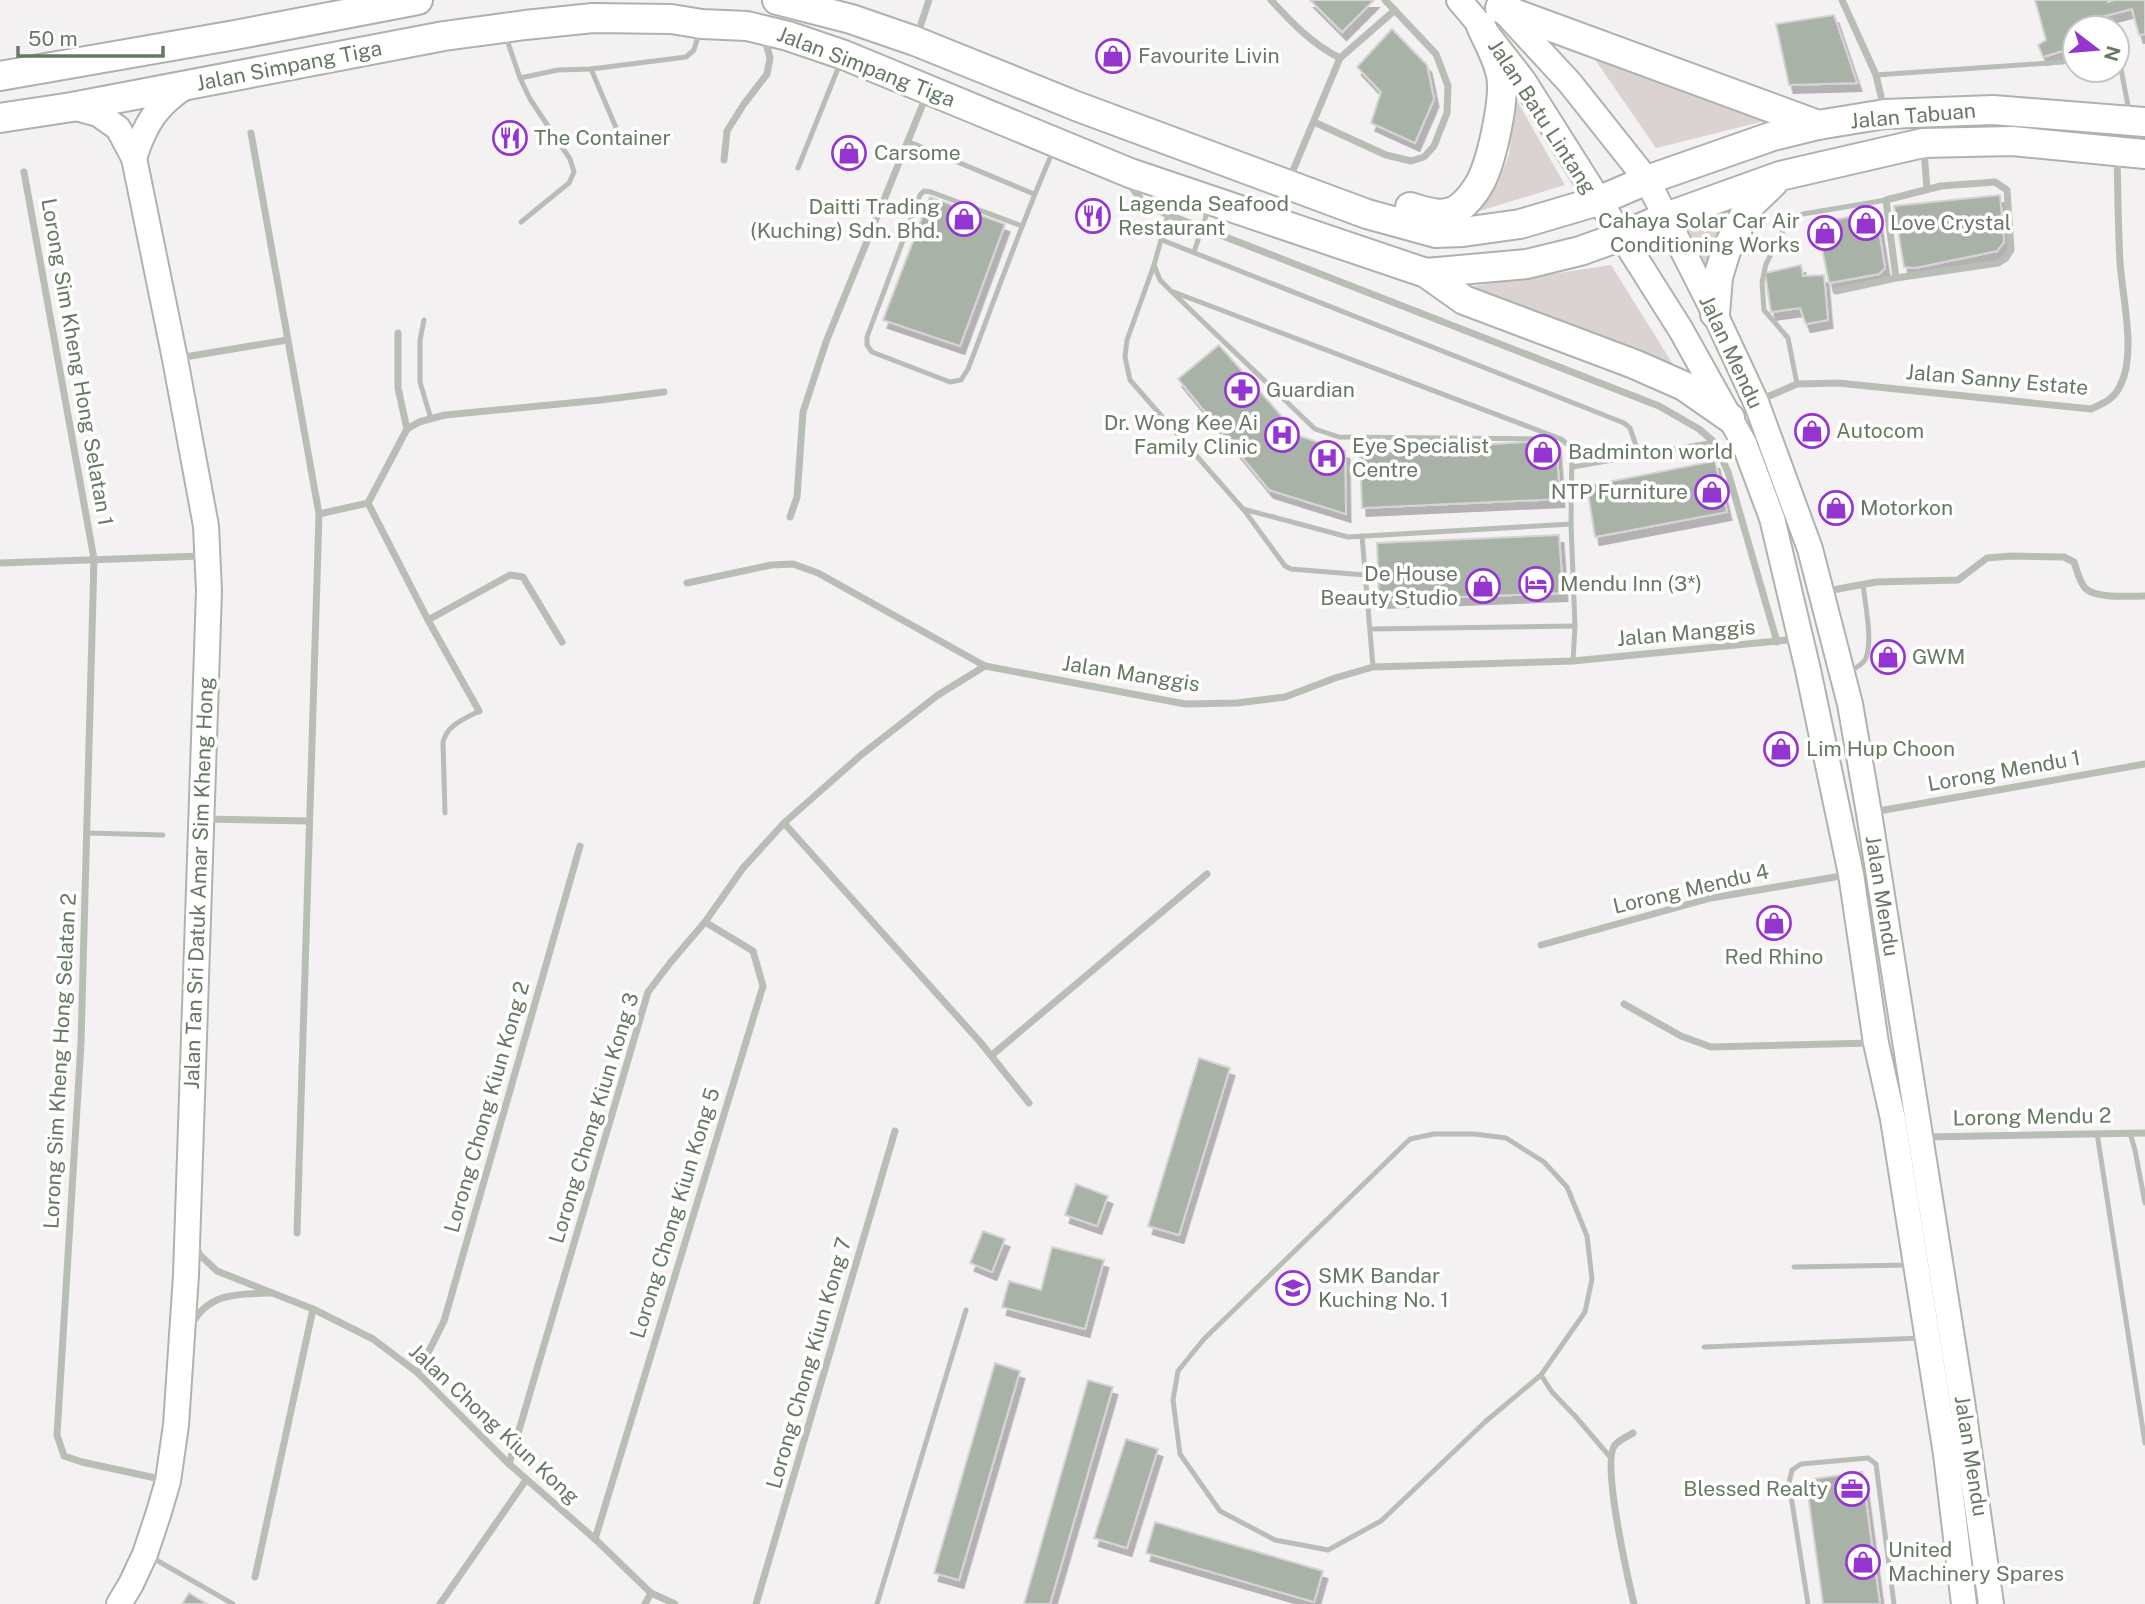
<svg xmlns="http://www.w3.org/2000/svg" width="2145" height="1604" viewBox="0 0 2145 1604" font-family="'Public Sans',sans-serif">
<defs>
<filter id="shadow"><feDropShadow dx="4.5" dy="8" stdDeviation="0" flood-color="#0004"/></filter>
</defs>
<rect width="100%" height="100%" fill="#f4f1f3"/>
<g fill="#dad3d2">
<path d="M 1587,48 L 1773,119 L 1656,148 Z"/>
<path d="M 1516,99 L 1565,185 L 1476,212 L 1497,185 L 1509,155 Z"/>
<path d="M 1739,202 L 1709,277 L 1685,224 Z"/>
<path d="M 1611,265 L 1679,374 L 1461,288 Z"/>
</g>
<g fill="#a9b2a7" stroke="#d5d3d4" stroke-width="2" filter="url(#shadow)">
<path d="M 1310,0 L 1374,0 L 1342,32 Z"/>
<path d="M 2035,0 L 2108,0 L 2108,2 L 2115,0 L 2145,0 L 2145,34 L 2139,35 L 2132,9 L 2097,18 L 2099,28 L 2075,28 L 2075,58 L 2069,49 L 2043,57 L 2038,45 L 2046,40 Z"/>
<path d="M 1834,15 L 1857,83 L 1789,85 L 1776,24 Z"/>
<path d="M 1392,29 L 1427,65 L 1434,99 L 1415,143 L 1371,123 L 1381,92 L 1357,67 Z"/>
<path d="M 2000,195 L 2004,242 L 1997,251 L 1915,268 L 1904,267 L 1894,206 Z"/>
<path d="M 930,197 L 1005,224 L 960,346 L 883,320 Z"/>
<path d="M 1876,212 L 1885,268 L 1879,274 L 1829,283 L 1817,223 Z"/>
<path d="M 1801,265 L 1803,276 L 1824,275 L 1828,320 L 1806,324 L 1800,308 L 1771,312 L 1765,273 Z"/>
<path d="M 1219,345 L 1299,436 L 1345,451 L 1346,514 L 1269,490 L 1178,379 Z"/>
<path d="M 1556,440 L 1560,499 L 1362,508 L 1360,453 Z"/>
<path d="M 1715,461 L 1727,512 L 1595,537 L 1587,486 Z"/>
<path d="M 1559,535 L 1563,593 L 1379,600 L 1377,543 Z"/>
<path d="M 1199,1058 L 1230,1068 L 1179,1235 L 1148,1226 Z"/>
<path d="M 1076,1184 L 1108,1196 L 1097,1226 L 1065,1215 Z"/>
<path d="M 983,1231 L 1005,1239 L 992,1272 L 970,1263 Z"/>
<path d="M 1052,1247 L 1104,1260 L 1085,1329 L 1002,1307 L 1009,1281 L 1041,1290 Z"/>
<path d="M 995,1363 L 1020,1371 L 959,1580 L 934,1573 Z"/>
<path d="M 1088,1380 L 1113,1387 L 1050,1604 L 1024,1604 Z"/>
<path d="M 1126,1439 L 1158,1449 L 1127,1548 L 1094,1538 Z"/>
<path d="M 1862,1472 L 1880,1604 L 1823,1604 L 1806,1480 Z"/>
<path d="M 1155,1522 L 1323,1571 L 1314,1602 L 1146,1553 Z"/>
<path d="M 189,1593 L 207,1604 L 182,1604 Z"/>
</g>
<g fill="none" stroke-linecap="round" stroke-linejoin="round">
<g stroke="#adb5ab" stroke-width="28">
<g id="secondary">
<path d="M 1459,0 L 1481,26 L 1523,80 L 1681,330 L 1744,443 L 1772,518 L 1808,670 L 1851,874 L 1876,1043 L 1893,1119 L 1946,1454 L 1964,1604"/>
<path d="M 1499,6 L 1570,83 L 1647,180 L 1715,314 L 1756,402 L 1810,549 L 1850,704 L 1869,813 L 1962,1401 L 1991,1604"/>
<path d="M 72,107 L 98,114 L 118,128 L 134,158 L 175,359 L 206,526 L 209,591 L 186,1275 L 176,1425 L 168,1481 L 159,1512 L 145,1554 L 131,1584 L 119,1604"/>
<path d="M 134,158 C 145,124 157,104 188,85"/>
</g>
</g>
<g stroke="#acb3ab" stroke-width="32">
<g id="primary">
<path d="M 777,0 L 851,19 L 915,41 L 1076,106 L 1367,214 L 1436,233 L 1463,232 L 1520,224 L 1598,201 L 1647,180 L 1773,136 L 1818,125 L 1885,114 L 1993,110 L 2145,122"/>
<path d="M 1500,8 L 1818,125"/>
<path d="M 0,76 L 235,35 L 418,0"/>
<path d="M 0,118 L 72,107 L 444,36 L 525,25 L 593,18 L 671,19 L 702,24 L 747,26 L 788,36 L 844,55 L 1130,173 L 1426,273 L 1527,264 L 1580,251 L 1622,236 L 1666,217 L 1780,176 L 1923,143 L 2012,141 L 2145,154"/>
<path d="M 1410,207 C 1424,211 1442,218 1456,210 C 1466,204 1476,191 1481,181 C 1492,159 1507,94 1500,71 C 1496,55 1487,40 1481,26"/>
<path d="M 1426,273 L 1464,300 L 1634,364 L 1684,386 L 1730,418"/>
<path d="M 1715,314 L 1718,277 L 1726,251 L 1749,206 L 1773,183"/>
</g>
</g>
<g stroke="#b8beb6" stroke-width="5">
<path d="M 2111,19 L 2113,28"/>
<path d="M 506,37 L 520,78 L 558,70 L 591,69 L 686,57 L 694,50 L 699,33"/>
<path d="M 2117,48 L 2129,111"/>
<path d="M 591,69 L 617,130"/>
<path d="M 1876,75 L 2063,62"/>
<path d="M 520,78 L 530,99 L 570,159 L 574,172 L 569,183 L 521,222"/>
<path d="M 907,141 L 1034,194"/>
<path d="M 798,168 L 841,61"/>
<path d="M 1168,215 L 1154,265 L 1127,340 L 1125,357 L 1130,380 L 1243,509 L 1348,537 L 1571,524"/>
<path d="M 1022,226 L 931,192 L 924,191 L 920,195 L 867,337 L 867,345 L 872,352 L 950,382 L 961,380 L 968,369 C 996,296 1022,222 1053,151"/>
<path d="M 1162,240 L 1624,423 L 1630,428 L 1640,457"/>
<path d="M 1194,252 L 1208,210"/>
<path d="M 1154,265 L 1160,280 L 1171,291 L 1561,439 L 1572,448 L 1571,524 L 1575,626 L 1573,661"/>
<path d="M 1173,293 L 1315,429 L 1339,437 L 1555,439"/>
<path d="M 424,320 L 420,340 L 420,382 L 431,419"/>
<path d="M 1797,384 L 1788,338 L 1764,310 L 1762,282 L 1766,264 L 1786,225 L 1803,214 L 1886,200"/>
<path d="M 1573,467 L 1714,442"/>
<path d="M 1244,510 L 1285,566 L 1291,569 L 1365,575"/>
<path d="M 1362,536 L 1373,667"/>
<path d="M 1370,629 L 1575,626"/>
<path d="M 1848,672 C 1854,669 1863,665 1866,658 C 1873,640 1865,604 1863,584"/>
<path d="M 445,813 L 443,742 C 447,725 464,719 479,711"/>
<path d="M 87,833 L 163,835"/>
<path d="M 2097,1133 L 2145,1443"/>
<path d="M 2130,1133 L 2135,1150 L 2145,1203"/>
<path d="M 1434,1134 L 1474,1134 L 1506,1138 L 1544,1162 L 1567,1187 L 1587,1236 L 1592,1279 L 1585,1312 L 1541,1375 L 1485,1422 L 1381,1521 L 1328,1550 L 1275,1540 L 1220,1511 L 1180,1454 L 1173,1400 L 1178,1371 L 1204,1339 L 1410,1139 Z"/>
<path d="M 1794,1267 L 1910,1265"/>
<path d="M 1704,1347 L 1921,1338"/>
<path d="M 1541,1375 L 1552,1392 L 1575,1416 L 1611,1458"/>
<path d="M 151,1557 L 233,1604"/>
<path d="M 877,1604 L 966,1310"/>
<path d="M 1808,1604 L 1789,1483 L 1792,1470 L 1801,1464 L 1868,1458 L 1876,1464 L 1894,1604"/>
</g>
<g stroke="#b8beb6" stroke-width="7">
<path d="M 1271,0 C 1292,23 1312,44 1340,58"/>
<path d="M 1842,0 L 1876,75 L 1884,109"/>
<path d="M 917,36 L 929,0"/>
<path d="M 1314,122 L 1386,155 L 1411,161 L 1424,157 L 1434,146 L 1447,113 L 1448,86 L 1436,54 L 1385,0"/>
<path d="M 251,133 L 319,514 L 297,1233"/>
<path d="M 1924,151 L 1927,189"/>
<path d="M 724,160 L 727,131 L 744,104 L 767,74 L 770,58 L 764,36"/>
<path d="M 24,172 L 94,559 L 81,1043 L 57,1435 L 64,1456 L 82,1462 L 165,1480"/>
<path d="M 1131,180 L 1133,189 L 1146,206 L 1659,406 L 1699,429 L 1714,442 L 1728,472 L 1777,642"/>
<path d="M 1289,180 L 1340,58 L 1395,10"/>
<path d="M 1836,291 L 1896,278 L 1998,263 L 2006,258 L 2011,250 L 2007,190 L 1995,182 L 1941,186 L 1886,200 L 1896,278"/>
<path d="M 398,333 L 398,388 L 407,429"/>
<path d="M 179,358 L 287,340"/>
<path d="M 1760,400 L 1797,384 L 1838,383 L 2091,409 C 2104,403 2114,399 2120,386 C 2137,354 2122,296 2120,262 C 2118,227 2118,192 2117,158"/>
<path d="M 368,503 L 428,620 L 479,711"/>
<path d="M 319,514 L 368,503 L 407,429 L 419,422 L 445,415 L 601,400 L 664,392"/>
<path d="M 790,517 L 797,497 L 803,412 L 826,342 L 927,94"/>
<path d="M 0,563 L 202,556"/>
<path d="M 687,583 L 771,565 L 793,564 L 818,573 L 985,666 L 1185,704 L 1237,703 L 1285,697 L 1335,678 L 1373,667 L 1573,661 L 1797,639"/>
<path d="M 1827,591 L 1876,582 L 1958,580 L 1987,558 L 2011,556 L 2064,557 L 2074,562 C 2077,570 2079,581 2085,588 C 2096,599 2129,596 2145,596"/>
<path d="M 428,620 L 510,575 L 523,577 L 562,642"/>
<path d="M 1873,812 L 2145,764"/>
<path d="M 205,819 L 309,821"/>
<path d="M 784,823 L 981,1043 L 1029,1103"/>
<path d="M 1541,945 L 1711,898 L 1847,875"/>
<path d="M 1624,1004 L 1681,1036 L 1711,1047 L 1872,1043"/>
<path d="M 992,1055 L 1207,874"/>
<path d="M 1925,1137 L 2145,1133"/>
<path d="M 195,1245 L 200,1255 L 217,1271 L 313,1309 L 373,1339 L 418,1373 L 509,1464 L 595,1539 L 651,1593 L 675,1604"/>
<path d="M 192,1324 C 209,1292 239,1294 270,1293"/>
<path d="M 418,1373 L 444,1321 L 580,846"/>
<path d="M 1633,1433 C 1628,1436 1619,1440 1615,1445 C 1601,1461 1628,1579 1634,1604"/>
<path d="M 509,1464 L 648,992 L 670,963 L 705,922 L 743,868 L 784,823 L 861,755 L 938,695 L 985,666"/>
<path d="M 595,1539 L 763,986 L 753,951 L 705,922"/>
<path d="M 255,1577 L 313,1309"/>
<path d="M 440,1604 L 526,1480"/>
<path d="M 645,1604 L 651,1593"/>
<path d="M 756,1604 L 895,1131"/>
</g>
<use href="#secondary" stroke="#fff" stroke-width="24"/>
<use href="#primary" stroke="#fff" stroke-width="28"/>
</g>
<defs>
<g id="shop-ring" transform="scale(1.75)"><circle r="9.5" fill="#fff" stroke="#9535d0" stroke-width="1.5"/><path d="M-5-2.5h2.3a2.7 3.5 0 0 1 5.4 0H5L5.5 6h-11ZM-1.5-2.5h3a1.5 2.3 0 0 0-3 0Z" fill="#9535d0"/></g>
<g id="restaurant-ring" transform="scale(1.75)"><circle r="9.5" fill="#fff" stroke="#9535d0" stroke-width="1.5"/><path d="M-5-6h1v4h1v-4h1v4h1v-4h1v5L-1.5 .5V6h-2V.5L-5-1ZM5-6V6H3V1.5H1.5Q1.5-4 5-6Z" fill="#9535d0"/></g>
<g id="pharmacy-ring" transform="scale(1.75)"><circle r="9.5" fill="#fff" stroke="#9535d0" stroke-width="1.5"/><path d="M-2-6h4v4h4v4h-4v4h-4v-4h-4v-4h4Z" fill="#9535d0"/></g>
<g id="hospital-ring" transform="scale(1.75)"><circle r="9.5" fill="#fff" stroke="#9535d0" stroke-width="1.5"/><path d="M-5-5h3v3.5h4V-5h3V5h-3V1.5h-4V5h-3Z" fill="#9535d0"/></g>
<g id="hotel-ring" transform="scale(1.75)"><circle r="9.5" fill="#fff" stroke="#9535d0" stroke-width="1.5"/><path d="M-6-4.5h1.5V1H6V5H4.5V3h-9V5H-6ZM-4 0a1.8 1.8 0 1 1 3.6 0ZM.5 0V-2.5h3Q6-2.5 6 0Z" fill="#9535d0"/></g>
<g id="school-ring" transform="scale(1.75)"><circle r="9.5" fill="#fff" stroke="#9535d0" stroke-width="1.5"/><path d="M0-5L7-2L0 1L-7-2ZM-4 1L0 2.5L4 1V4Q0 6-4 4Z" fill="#9535d0"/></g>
<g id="office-ring" transform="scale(1.75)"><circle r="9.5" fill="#fff" stroke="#9535d0" stroke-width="1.5"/><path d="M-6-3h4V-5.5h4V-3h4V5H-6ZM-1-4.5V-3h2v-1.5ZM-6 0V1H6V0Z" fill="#9535d0"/></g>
</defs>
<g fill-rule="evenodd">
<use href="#shop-ring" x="1113" y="56"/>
<use href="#restaurant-ring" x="510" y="138"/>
<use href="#shop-ring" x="849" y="153"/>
<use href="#restaurant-ring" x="1093" y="216"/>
<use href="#shop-ring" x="964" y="219"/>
<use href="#shop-ring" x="1866" y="223"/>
<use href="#shop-ring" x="1825" y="233"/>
<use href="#pharmacy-ring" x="1242" y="390"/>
<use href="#shop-ring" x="1812" y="431"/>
<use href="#hospital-ring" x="1282" y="435"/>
<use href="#shop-ring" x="1543" y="452"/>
<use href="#hospital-ring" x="1327" y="458"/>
<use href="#shop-ring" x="1712" y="492"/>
<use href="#shop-ring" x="1836" y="508"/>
<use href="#hotel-ring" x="1536" y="584"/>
<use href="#shop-ring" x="1483" y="586"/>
<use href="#shop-ring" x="1888" y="657"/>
<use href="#shop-ring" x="1781" y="749"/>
<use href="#shop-ring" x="1774" y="923"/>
<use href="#school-ring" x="1293" y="1288"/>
<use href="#office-ring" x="1852" y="1489"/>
<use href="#shop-ring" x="1863" y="1562"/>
</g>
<g text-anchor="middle" stroke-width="7" stroke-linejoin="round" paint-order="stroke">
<g font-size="21" fill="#667962" stroke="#fff" text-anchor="start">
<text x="1138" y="63">Favourite Livin</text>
<text x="534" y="145">The Container</text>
<text x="874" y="160">Carsome</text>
<text x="1118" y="211">Lagenda Seafood<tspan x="1118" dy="24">Restaurant</tspan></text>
<text x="940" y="214" text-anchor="end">Daitti Trading<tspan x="940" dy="24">(Kuching) Sdn. Bhd.</tspan></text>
<text x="1800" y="228" text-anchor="end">Cahaya Solar Car Air<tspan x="1800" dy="24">Conditioning Works</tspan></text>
<text x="1890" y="230">Love Crystal</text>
<text x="1266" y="397">Guardian</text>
<text x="1258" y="430" text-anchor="end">Dr. Wong Kee Ai<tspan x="1258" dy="24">Family Clinic</tspan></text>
<text x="1836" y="438">Autocom</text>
<text x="1352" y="453">Eye Specialist<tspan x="1352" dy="24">Centre</tspan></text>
<text x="1568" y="459">Badminton world</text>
<text x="1688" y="499" text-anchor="end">NTP Furniture</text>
<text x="1860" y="515">Motorkon</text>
<text x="1458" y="581" text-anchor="end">De House<tspan x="1458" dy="24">Beauty Studio</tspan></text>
<text x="1560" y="591">Mendu Inn (3*)</text>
<text x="1912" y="664">GWM</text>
<text x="1806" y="756">Lim Hup Choon</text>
<text x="1774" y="964" text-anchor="middle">Red Rhino</text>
<text x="1318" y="1283">SMK Bandar<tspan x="1318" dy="24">Kuching No. 1</tspan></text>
<text x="1828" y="1496" text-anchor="end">Blessed Realty</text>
<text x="1888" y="1557">United<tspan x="1888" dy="24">Machinery Spares</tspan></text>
</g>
<g font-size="21" fill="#667962" stroke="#fff">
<text transform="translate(289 66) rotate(-11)" y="7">Jalan Simpang Tiga</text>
<text transform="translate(866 67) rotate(21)" y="7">Jalan Simpang Tiga</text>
<text transform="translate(1913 116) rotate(-5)" y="7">Jalan Tabuan</text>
<text transform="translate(1542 117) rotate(57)" y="7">Jalan Batu Lintang</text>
<text transform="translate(1731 352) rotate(65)" y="7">Jalan Mendu</text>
<text transform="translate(77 362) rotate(80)" y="7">Lorong Sim Kheng Hong Selatan 1</text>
<text transform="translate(1997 380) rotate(5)" y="7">Jalan Sanny Estate</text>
<text transform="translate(1686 633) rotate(-5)" y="7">Jalan Manggis</text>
<text transform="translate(1131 674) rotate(9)" y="7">Jalan Manggis</text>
<text transform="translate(2004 771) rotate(-10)" y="7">Lorong Mendu 1</text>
<text transform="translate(199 883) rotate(-88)" y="7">Jalan Tan Sri Datuk Amar Sim Kheng Hong</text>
<text transform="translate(1691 889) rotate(-13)" y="7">Lorong Mendu 4</text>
<text transform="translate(1882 896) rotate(81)" y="7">Jalan Mendu</text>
<text transform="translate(60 1061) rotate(-87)" y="7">Lorong Sim Kheng Hong Selatan 2</text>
<text transform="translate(487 1107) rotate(-74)" y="7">Lorong Chong Kiun Kong 2</text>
<text transform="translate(2032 1117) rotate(-1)" y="7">Lorong Mendu 2</text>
<text transform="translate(594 1118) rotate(-73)" y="7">Lorong Chong Kiun Kong 3</text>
<text transform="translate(675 1213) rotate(-73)" y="7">Lorong Chong Kiun Kong 5</text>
<text transform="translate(809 1363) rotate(-74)" y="7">Lorong Chong Kiun Kong 7</text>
<text transform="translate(494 1424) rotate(43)" y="7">Jalan Chong Kiun Kong</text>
<text transform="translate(1971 1456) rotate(81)" y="7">Jalan Mendu</text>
</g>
</g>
<g transform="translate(2096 49) rotate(106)"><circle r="33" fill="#ffffff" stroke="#c2c9c0" stroke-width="2"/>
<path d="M0-5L12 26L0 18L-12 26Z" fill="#9535d0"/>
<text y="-10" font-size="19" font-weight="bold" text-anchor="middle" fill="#667962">N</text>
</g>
<path d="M18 46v10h145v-10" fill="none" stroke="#667962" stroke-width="3.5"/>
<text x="28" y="46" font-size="21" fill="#667962" stroke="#ffffff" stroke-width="5" paint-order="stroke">50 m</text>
</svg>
